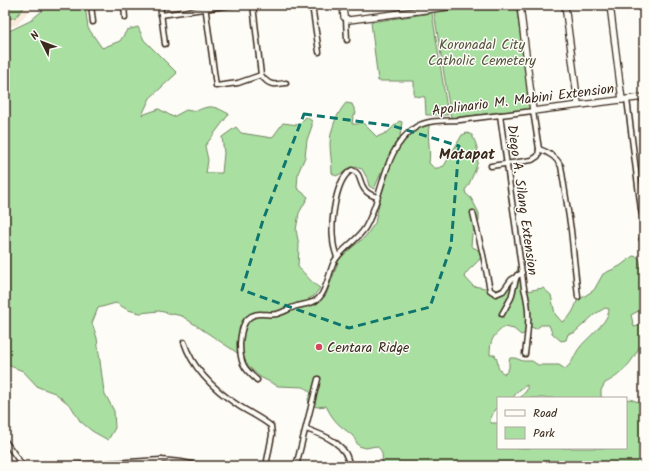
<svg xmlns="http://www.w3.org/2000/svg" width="649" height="471" viewBox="0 0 649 471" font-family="Kalam,sans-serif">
<rect width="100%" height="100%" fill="#fdfcf7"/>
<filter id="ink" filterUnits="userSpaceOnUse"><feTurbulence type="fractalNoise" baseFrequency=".025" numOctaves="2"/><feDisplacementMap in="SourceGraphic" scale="8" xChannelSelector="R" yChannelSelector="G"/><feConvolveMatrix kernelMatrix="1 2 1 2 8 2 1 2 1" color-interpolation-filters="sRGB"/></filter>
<g filter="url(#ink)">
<path fill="#f8ecdc" d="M 5,5 L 34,5 L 17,25 L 5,27 Z"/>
<g fill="#aadfa2" stroke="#728460" fill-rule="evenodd">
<path d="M 5,5 L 26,5 L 16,17 L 5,20 Z"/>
<path d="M 49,5 L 85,5 L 88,28 L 102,48 L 120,41 L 127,30 L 138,27 L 144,40 L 177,73 L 150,98 L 142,115 L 159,109 L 173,117 L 186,110 C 199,113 197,109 208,107 C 215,106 223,111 229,114 L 205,146 L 208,160 L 206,173 L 222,173 L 224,153 L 222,137 L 236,127 L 241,133 L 272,138 L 283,123 L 298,125 L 306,117 L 312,121 L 312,126 L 307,140 L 305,157 L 298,173 L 297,188 L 308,197 L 299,213 L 296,230 L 299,245 L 298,267 C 306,274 311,283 320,288 L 314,296 L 308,299 L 317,302 L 326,295 L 340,257 L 365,237 L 375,223 L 381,194 L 389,173 L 386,168 L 381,173 L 374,189 L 369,186 L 367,178 L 362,169 L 355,167 L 336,176 L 332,173 C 332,163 330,153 330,144 C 330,130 337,113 346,103 L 352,104 L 356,113 L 353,117 L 352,124 L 357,124 L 362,122 L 377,137 L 388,132 L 399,121 L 402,122 L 400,136 L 405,139 L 419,128 L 426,124 L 429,126 C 427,139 431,151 429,163 L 434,168 L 438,168 L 444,166 L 462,135 L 467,133 L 472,135 C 480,151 480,159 473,175 C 470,181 469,186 465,190 L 466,194 L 471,198 L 479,213 L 479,221 L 472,234 L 471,246 L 480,251 L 482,256 C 477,264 469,268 464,276 L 473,286 L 497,290 L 510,284 L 522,261 L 527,291 L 543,288 L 551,295 L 555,314 L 562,322 C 571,317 574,310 577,301 L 594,290 L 603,274 L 620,266 L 633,256 L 638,257 C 641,262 640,267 644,272 L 644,308 L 631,315 L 634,327 L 638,326 L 644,321 L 644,343 C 639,346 638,350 635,355 C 628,367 618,377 605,383 L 601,390 L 601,396 L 602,398 L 520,398 L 527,390 L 527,385 C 521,388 516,392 513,398 L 498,398 L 498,408 L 495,409 L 490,420 L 491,423 L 498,423 L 498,448 L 626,448 L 626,400 L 630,399 L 644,404 L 644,466 L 383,466 C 381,458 385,451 376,446 L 366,448 L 359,446 C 356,443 355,438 352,435 C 338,424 335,423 326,406 L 317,407 L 309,404 L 308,399 L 311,393 L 304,387 L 278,386 L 260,377 L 246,364 L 236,352 L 182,316 L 159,311 L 140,313 L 128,310 L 116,303 L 98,308 L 92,323 L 97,338 L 104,392 L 114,411 L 115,428 L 108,440 L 92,431 L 80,421 L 71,406 L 55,393 L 38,387 L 23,371 L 5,364 L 5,33 L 30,21 ZM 605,308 L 609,309 C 609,322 588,337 581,346 C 573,355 575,361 565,369 L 559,365 L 538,365 L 532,361 L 523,361 L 515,358 L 510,358 L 509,361 L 509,368 L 505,374 C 494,368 500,364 495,355 L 490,355 C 490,339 493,336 504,327 L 514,329 L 521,335 L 526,333 L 531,327 L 536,329 L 541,325 L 549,325 L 552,333 L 561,341 L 566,340 L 568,334 L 574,333 L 595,314 Z"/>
<path d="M 496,5 L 516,5 L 531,109 L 451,118 L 434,12 Z"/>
<path d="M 432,13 L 448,115 L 426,115 L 425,97 L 414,96 L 414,81 L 378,81 L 371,22 Z"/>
</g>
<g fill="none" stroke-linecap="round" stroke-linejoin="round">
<g stroke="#3b2a1e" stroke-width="7">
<g id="street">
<path d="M 91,5 L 93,22"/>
<path d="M 124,5 L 125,18"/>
<path d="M 160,5 L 165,44"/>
<path d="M 205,5 L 216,86 L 238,83 L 261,75"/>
<path d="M 253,5 L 261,75 C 269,86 274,85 286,83"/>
<path d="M 312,5 L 319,52"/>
<path d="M 161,15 L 232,5"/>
<path d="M 346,19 L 347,40"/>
<path d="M 627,99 L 641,210 L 644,221"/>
<path d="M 500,115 L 524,288 C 531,313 528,330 525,354"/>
<path d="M 539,149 C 548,152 557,158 561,166 L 571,230 L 578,297"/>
<path d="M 473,213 L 483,255 L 490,290 L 496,294 L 503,291 L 511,280 L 522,273"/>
<path d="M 642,239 L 644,235"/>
<path d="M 337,257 C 335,251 333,246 333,239 C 331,223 335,178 352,170 C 365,174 355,191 377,197"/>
<path d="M 502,314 L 511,298 L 517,275"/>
<path d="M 184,342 C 193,370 216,391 239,406 C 250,413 261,418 271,426 L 272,435 L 266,466"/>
<path d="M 257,380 C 243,368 240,362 240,344 C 241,329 244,313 262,314 C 267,314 272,315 277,314 C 284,312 290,308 297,306 C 305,304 313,304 319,298 C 327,290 329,272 334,262 C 342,248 357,241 365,228 C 384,196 382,149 416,127 C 429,119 446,121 460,120 C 484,117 508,114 533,111 L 539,149 L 538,156 L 532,160 L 491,166"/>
<path d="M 306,429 C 324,435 348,444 349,466"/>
<path d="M 5,441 L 23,466"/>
<path d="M 63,466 L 161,460 L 181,462 L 201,466"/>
<path d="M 159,466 L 161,460"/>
<path d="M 296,466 L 318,379"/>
</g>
</g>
<g stroke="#3b2a1e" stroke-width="8">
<g id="secondary">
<path d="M 343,5 L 344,17 L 349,20 L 462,5"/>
<path d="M 520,5 L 533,111 L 644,97"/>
<path d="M 565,5 L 578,104"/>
<path d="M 610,5 L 622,100"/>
</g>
</g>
<use href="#street" stroke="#fdfcf7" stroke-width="4"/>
<use href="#secondary" stroke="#fdfcf7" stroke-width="5.5"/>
</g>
</g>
<path fill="none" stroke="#0f766e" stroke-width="3" stroke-dasharray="8 5" stroke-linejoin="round" d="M 304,114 L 393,126 L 459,146 L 451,246 L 430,307 L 349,328 L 242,290 L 263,220 Z"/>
<circle fill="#d1495b" stroke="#fdfcf7" stroke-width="1.5" cx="319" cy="347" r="4"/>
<g text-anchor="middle" stroke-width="3" stroke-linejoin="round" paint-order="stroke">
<g font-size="14" fill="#57573f" stroke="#fdfcf7">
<text x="482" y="49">Koronadal City<tspan x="482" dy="16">Catholic Cemetery</tspan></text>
</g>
<g font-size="14" fill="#3b2a1e" stroke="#fdfcf7">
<text transform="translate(523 99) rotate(-7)" y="5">Apolinario M. Mabini Extension</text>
<text transform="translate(523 200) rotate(82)" y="5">Diego A. Silang Extension</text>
</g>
<g font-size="14" fill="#3b2a1e" stroke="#fdfcf7" text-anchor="start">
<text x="327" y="352">Centara Ridge</text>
</g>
<g font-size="15" font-weight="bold" fill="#3b2a1e" stroke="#fdfcf7">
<text x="467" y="159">Matapat</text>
</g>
</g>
<rect width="649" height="471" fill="none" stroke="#fdfcf7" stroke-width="20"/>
<rect x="10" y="10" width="629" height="451" fill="none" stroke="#3b2a1e" stroke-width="1.5" filter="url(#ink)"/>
<rect x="497" y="397" width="130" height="52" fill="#fdfcf7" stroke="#afa8a0"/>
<rect x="505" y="410" width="20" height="6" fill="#fdfcf7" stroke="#afa8a0"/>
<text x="533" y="417" font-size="12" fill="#3b2a1e">Road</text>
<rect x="505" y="427" width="20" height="12" fill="#aadfa2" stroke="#afa8a0"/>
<text x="533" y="437" font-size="12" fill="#3b2a1e">Park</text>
<g transform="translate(42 42) rotate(312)" stroke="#fdfcf7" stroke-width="3" paint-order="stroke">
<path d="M0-3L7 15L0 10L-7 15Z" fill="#3b2a1e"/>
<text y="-6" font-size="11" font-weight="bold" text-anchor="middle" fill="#3b2a1e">N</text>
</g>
</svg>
